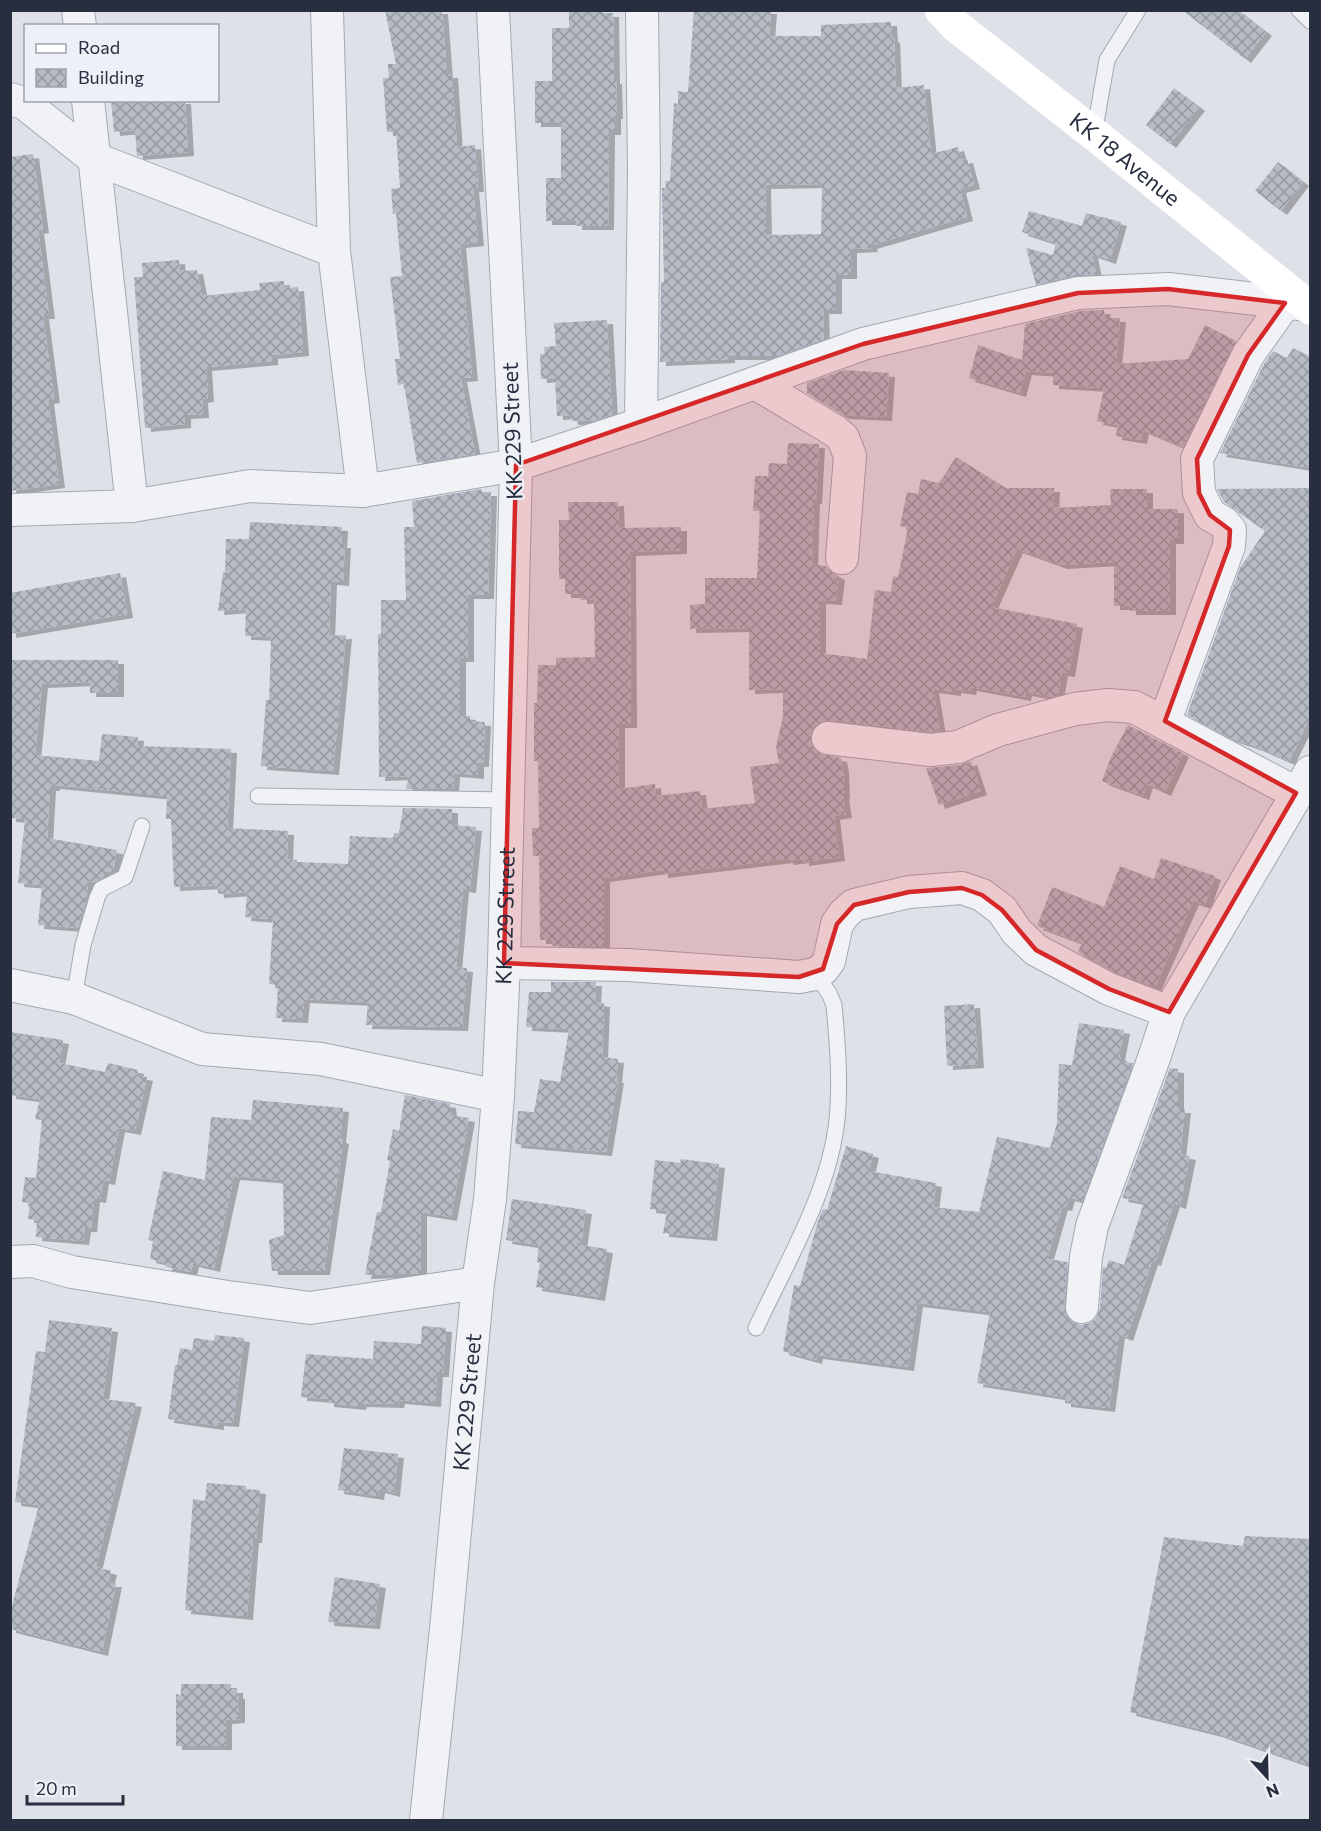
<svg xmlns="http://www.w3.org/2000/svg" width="1321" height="1831" viewBox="0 0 1321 1831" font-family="Commissioner,sans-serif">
<defs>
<pattern id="building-cross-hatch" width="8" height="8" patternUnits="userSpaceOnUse" patternTransform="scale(1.5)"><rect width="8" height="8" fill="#b5bac5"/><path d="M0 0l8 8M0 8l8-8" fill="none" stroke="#9398a1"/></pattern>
<filter id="shadow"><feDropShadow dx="6" dy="4" stdDeviation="0" flood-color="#0004"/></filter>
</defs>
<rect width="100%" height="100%" fill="#dee1e8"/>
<g fill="url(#building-cross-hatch)" fill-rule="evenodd" filter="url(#shadow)">
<path d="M 385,10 L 442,10 L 447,74 L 452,74 L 457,147 L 475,145 L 478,188 L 473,188 L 478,242 L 460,244 L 472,377 L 461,378 L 475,454 L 417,463 L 404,384 L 398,385 L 395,359 L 400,359 L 390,277 L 402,276 L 396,213 L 393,214 L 391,189 L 400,188 L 396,132 L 387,132 L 383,78 L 389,78 L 388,64 L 396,64 Z"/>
<path d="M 569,10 L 603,10 L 603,13 L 613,13 L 614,80 L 616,80 L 617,115 L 615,115 L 615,131 L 609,131 L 608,226 L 576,226 L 576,221 L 546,221 L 546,178 L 561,178 L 561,123 L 535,123 L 535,81 L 552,81 L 552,28 L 569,28 Z"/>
<path d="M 694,10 L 771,10 L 769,36 L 821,36 L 821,25 L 891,22 L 892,39 L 894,38 L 896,88 L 924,85 L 931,154 L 958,147 L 962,160 L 967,159 L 974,185 L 960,189 L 967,217 L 871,245 L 872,248 L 851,249 L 851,275 L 836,275 L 836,310 L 823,310 L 824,339 L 778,356 L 729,356 L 729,359 L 660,362 L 661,282 L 664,282 L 662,188 L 666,188 L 665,181 L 670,181 L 674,103 L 678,104 L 678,91 L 688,92 ZM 822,184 L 821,234 L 766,235 L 765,185 Z"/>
<path d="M 1182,10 L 1238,10 L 1266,32 L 1245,59 Z"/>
<path d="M 1174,88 L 1199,107 L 1170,144 L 1146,125 Z"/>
<path d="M 111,100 L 185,100 L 188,152 L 137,156 L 135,130 L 114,132 Z"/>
<path d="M 33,154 L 43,229 L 38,230 L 49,315 L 43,315 L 54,399 L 48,400 L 59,484 L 10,491 L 10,157 Z"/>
<path d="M 1278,162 L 1303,182 L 1281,211 L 1255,191 Z"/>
<path d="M 1029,211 L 1082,226 L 1086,213 L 1121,222 L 1110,260 L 1092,254 L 1096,274 L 1074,275 L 1036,285 L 1026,248 L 1053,255 L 1056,243 L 1022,232 Z"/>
<path d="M 179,260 L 180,271 L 197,270 L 202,296 L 260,290 L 259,283 L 284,281 L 284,288 L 298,287 L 303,352 L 272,355 L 272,361 L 206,367 L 208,398 L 202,399 L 203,414 L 185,415 L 185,424 L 145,428 L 134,277 L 143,277 L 142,263 Z"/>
<path d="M 1104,310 L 1105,318 L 1120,318 L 1116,364 L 1188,359 L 1205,325 L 1236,341 L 1183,447 L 1143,430 L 1141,440 L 1116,436 L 1118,425 L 1097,421 L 1104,388 L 1053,385 L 1053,373 L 1026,371 L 1020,393 L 969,378 L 978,345 L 1022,360 L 1025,324 L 1080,311 Z"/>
<path d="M 607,320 L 612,415 L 596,420 L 572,421 L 571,415 L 557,416 L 555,378 L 541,379 L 540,354 L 545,354 L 544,347 L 556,346 L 554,323 Z"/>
<path d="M 1293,348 L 1311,357 L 1311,468 L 1220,453 L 1264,364 L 1273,351 L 1287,358 Z"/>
<path d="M 844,370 L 889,373 L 886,417 L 843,415 L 807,393 L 807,383 Z"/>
<path d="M 788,443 L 819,444 L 816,500 L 814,500 L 812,564 L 826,566 L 831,572 L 839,576 L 836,601 L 820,600 L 820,653 L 867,659 L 875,590 L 891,592 L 893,576 L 898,577 L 908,528 L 900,526 L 907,492 L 918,494 L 921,479 L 939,483 L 956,457 L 1006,488 L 1054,488 L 1053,508 L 1111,505 L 1110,489 L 1147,489 L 1147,509 L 1178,509 L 1178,540 L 1170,540 L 1170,611 L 1130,611 L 1130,606 L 1114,606 L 1114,562 L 1061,565 L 1017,549 L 991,607 L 1077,624 L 1069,673 L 1062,672 L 1058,695 L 1052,697 L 1026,692 L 1025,697 L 971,687 L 970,691 L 955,689 L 955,692 L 933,689 L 940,731 L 930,732 L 830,720 L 820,722 L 814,727 L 810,735 L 812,746 L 818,753 L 841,758 L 843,768 L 844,795 L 843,795 L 846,814 L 834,816 L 839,857 L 803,862 L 803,859 L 788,861 L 787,859 L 662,874 L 662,870 L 604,878 L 604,947 L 552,946 L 552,940 L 540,940 L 539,856 L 533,856 L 532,828 L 539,828 L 538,761 L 534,761 L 534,703 L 537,703 L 538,665 L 556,665 L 556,658 L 595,657 L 594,599 L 581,600 L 581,594 L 565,594 L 565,579 L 559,579 L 559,520 L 569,520 L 568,502 L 618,502 L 619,528 L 681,527 L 681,550 L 630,552 L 631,724 L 619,724 L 619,789 L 655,784 L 656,796 L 700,791 L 702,809 L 755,803 L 750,767 L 779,763 L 776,747 L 783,716 L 783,689 L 749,690 L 749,628 L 690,629 L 690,605 L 705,604 L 705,578 L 757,578 L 760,511 L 753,511 L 755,476 L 768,476 L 769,463 L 787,464 Z"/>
<path d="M 1311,488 L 1311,493 L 1304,506 L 1311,510 L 1311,716 L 1289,761 L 1257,747 L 1230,738 L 1187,715 L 1240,568 L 1265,531 L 1224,502 L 1217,489 Z"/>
<path d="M 481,489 L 482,492 L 491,492 L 488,595 L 468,595 L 468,658 L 460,658 L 460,715 L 470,716 L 470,721 L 485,722 L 483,763 L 478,763 L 478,775 L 454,773 L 453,789 L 406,789 L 409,776 L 379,777 L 378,634 L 381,634 L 381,600 L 406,600 L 404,527 L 414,527 L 412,501 Z"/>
<path d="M 250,522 L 342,527 L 341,544 L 345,544 L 343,582 L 331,581 L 329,636 L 346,635 L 333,771 L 261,766 L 266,700 L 269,700 L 271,637 L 245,636 L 246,609 L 218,611 L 223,572 L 225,573 L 226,539 L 249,539 Z"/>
<path d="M 120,573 L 127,614 L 10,634 L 10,593 Z"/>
<path d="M 10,660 L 118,660 L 118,693 L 90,693 L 90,682 L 42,684 L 35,755 L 99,761 L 102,734 L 138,737 L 137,746 L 231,749 L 227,828 L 288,831 L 287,859 L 297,860 L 297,862 L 348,864 L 350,836 L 393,838 L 394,833 L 399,833 L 403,808 L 452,809 L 452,825 L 476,827 L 470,889 L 463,888 L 456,967 L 467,968 L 462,1027 L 366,1025 L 368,1002 L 304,999 L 302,1019 L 276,1018 L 278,985 L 269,984 L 273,919 L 245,917 L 247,892 L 218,894 L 217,885 L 174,887 L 171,819 L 166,819 L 167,796 L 54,785 L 54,787 L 50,787 L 47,838 L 117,850 L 113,872 L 104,872 L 103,877 L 95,882 L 88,881 L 86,900 L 78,928 L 38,925 L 42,885 L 18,883 L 25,819 L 10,818 Z"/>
<path d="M 1128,725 L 1183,753 L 1165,792 L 1147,784 L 1143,796 L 1102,781 L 1111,757 Z"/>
<path d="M 971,761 L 981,791 L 939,805 L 926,768 L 960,765 Z"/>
<path d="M 1161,858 L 1215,876 L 1205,905 L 1193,901 L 1155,987 L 1116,973 L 1078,952 L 1082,943 L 1037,926 L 1052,887 L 1104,907 L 1120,866 L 1154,879 Z"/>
<path d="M 551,982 L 596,982 L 595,1002 L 604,1003 L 602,1057 L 618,1059 L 616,1079 L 618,1079 L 606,1152 L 515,1144 L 518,1111 L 534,1112 L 540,1079 L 560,1082 L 569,1029 L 526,1027 L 529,992 L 551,992 Z"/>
<path d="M 974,1004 L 978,1064 L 947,1066 L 944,1006 Z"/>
<path d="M 1079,1023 L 1124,1030 L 1119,1057 L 1121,1057 L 1121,1062 L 1133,1063 L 1082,1201 L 1069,1197 L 1066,1207 L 1062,1206 L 1047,1259 L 1068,1262 L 1064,1306 L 1066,1315 L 1071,1321 L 1081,1325 L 1090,1323 L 1096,1318 L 1100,1308 L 1103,1267 L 1106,1268 L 1109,1260 L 1124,1265 L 1144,1202 L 1122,1198 L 1170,1068 L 1178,1069 L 1178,1109 L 1185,1109 L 1180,1154 L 1190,1156 L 1180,1205 L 1174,1203 L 1155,1262 L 1152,1261 L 1127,1337 L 1119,1334 L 1109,1408 L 1065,1403 L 1065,1397 L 977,1383 L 990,1312 L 917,1303 L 908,1367 L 817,1355 L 816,1360 L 783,1351 L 794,1285 L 800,1286 L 818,1221 L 823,1209 L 827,1210 L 846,1146 L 873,1154 L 869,1171 L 936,1183 L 933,1207 L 979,1212 L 997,1137 L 1050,1148 L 1057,1123 L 1059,1064 L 1072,1065 Z"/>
<path d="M 10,1032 L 63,1040 L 59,1063 L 105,1072 L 108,1063 L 138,1070 L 137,1075 L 147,1077 L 135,1131 L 119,1128 L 109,1181 L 103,1180 L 100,1199 L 94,1198 L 91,1228 L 85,1228 L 83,1241 L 36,1237 L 37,1220 L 28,1219 L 30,1203 L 22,1202 L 25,1177 L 36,1178 L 42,1120 L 35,1119 L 40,1099 L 10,1095 Z"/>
<path d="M 405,1095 L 450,1104 L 451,1115 L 469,1118 L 451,1217 L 421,1212 L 421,1273 L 365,1275 L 377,1212 L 381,1212 L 390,1161 L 387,1160 L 393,1129 L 399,1131 Z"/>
<path d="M 253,1100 L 343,1108 L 340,1139 L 343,1140 L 324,1271 L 272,1271 L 269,1240 L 284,1235 L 283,1180 L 234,1176 L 214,1268 L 193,1263 L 191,1272 L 166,1267 L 167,1263 L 150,1259 L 153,1241 L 148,1240 L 163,1171 L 205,1180 L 211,1117 L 251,1120 Z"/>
<path d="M 681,1159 L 719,1164 L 711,1237 L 663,1233 L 667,1211 L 650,1209 L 655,1160 L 680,1163 Z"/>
<path d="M 512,1199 L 586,1210 L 581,1245 L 607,1249 L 599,1297 L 536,1287 L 540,1263 L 537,1262 L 539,1245 L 506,1240 Z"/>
<path d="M 49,1320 L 112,1328 L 103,1399 L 136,1403 L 96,1567 L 111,1571 L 108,1583 L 116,1583 L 102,1652 L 10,1629 L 10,1613 L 39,1505 L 15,1502 L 36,1351 L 45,1352 Z"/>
<path d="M 422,1326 L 446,1328 L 443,1373 L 437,1373 L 435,1403 L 399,1400 L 398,1404 L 361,1403 L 360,1406 L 328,1403 L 328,1399 L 301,1397 L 306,1354 L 373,1359 L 374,1341 L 421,1344 Z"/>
<path d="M 215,1335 L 244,1338 L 233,1423 L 218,1422 L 218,1426 L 168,1419 L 175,1365 L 177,1365 L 180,1348 L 192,1350 L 194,1338 L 214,1341 Z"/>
<path d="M 344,1448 L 398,1454 L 394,1493 L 379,1489 L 378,1496 L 338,1490 Z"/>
<path d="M 207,1483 L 246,1486 L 246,1489 L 260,1490 L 256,1539 L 253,1539 L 247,1616 L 185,1610 L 193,1499 L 205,1501 Z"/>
<path d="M 1245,1536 L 1311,1539 L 1311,1766 L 1216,1733 L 1130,1712 L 1164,1537 L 1243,1546 Z"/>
<path d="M 335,1577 L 380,1584 L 374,1625 L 328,1622 Z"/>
<path d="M 181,1684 L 231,1684 L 231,1689 L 237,1689 L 237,1695 L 239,1695 L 239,1719 L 226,1720 L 226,1746 L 176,1746 L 176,1694 L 181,1695 Z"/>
</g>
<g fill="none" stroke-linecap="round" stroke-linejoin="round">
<g stroke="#a3a8b2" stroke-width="17">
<g id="lane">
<path d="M 1299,10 L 1310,21"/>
<path d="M 1094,134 L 1107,60 L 1138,10"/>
<path d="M 258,796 L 508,800"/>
<path d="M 74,998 L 83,945 L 97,898 L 101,889 L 125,877 L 142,826"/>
<path d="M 756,1328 C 788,1259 835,1183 838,1106 C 840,1073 837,1039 834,1005 L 829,993 L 815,974"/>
</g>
</g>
<g stroke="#a3a8b2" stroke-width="34">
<g id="street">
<path d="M 78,10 L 80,26"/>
<path d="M 327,10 L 334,251 L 363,491"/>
<path d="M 10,99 L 24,103 L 93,158 L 334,251"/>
<path d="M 88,100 L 132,506"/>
<path d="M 755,383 L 835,431 L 843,438 L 850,456 L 842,558"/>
<path d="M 641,424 L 644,170 L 642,10"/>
<path d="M 10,510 L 132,506 L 250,486 L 363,491 L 516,465 L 641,424 L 863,344 L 1078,293 L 1168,289 L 1307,305"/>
<path d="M 1165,721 L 1229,546 L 1230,530 L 1224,523 L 1210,515 L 1199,493 L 1197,459 L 1248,355 L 1285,303"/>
<path d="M 828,738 L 930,750 L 958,747 L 998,730 L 1075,709 L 1108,705 L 1134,707 L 1296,793"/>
<path d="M 504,963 L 628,965 L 799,977 L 815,974 L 823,969 L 829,961 L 837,924 L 844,914 L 854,905 L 909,892 L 962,888 L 982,895 L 1002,910 L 1017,932 L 1036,950 L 1109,989 L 1169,1012"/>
<path d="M 10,985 L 74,998 L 202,1049 L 321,1059 L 498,1096"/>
<path d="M 10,1262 L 33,1261 L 72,1272 L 228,1297 L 310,1308 L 478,1283"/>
<path d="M 1082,1307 L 1086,1257 L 1092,1226 L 1154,1058 L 1169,1012 L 1310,772"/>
<path id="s1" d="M 426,1820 L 446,1629 L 478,1283 L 490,1199 L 498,1096 L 504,963 L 516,465 L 493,10"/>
</g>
</g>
<use href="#lane" stroke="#f1f2f6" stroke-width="15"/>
<use href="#street" stroke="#f1f2f6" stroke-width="32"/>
<path stroke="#fff" stroke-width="33" id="s2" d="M 941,10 L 956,26 L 1094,134 L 1310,308"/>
</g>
<path fill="#d62828" fill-opacity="0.2" stroke="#d62828" stroke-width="4.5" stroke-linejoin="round" d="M 1168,289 L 1285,303 L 1248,355 L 1197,459 L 1199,493 L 1210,515 L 1230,530 L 1229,546 L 1165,721 L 1296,793 L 1169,1012 L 1109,989 L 1036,950 L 1002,910 L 982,895 L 962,888 L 909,892 L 854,905 L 837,924 L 823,969 L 799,977 L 504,963 L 516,465 L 863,344 L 1078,293 Z"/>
<g text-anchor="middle" stroke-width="4.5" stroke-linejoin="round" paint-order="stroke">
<g font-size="22" fill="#272e40" stroke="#edf0f6">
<text dy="8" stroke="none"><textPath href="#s2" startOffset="237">KK 18 Avenue</textPath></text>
<text transform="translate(512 431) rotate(-92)" y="8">KK 229 Street</text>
<text dy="8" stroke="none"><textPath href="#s1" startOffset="908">KK 229 Street</textPath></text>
<text dy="8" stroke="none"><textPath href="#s1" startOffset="420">KK 229 Street</textPath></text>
</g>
</g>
<rect width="1321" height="1831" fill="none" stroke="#272e40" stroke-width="24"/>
<rect x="24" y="24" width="195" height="78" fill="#edf0f6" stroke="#9ea2ad" stroke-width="1.5"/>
<rect x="36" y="44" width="30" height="9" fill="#ffffff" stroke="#9ea2ad" stroke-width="1.5"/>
<text x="78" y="54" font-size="18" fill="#272e40">Road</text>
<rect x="36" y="69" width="30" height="18" fill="url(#building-cross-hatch)" stroke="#9ea2ad" stroke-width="1.5"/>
<text x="78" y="84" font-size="18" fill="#272e40">Building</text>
<g transform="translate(1267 1777) rotate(158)" stroke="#edf0f6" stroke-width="4.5" paint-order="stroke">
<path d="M0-4.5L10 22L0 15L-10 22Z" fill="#272e40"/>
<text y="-9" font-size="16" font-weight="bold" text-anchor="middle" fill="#272e40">N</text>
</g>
<path d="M27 1795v9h96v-9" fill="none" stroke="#272e40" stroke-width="3"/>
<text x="36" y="1795" font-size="18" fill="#272e40" stroke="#edf0f6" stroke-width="4.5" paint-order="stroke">20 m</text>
</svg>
